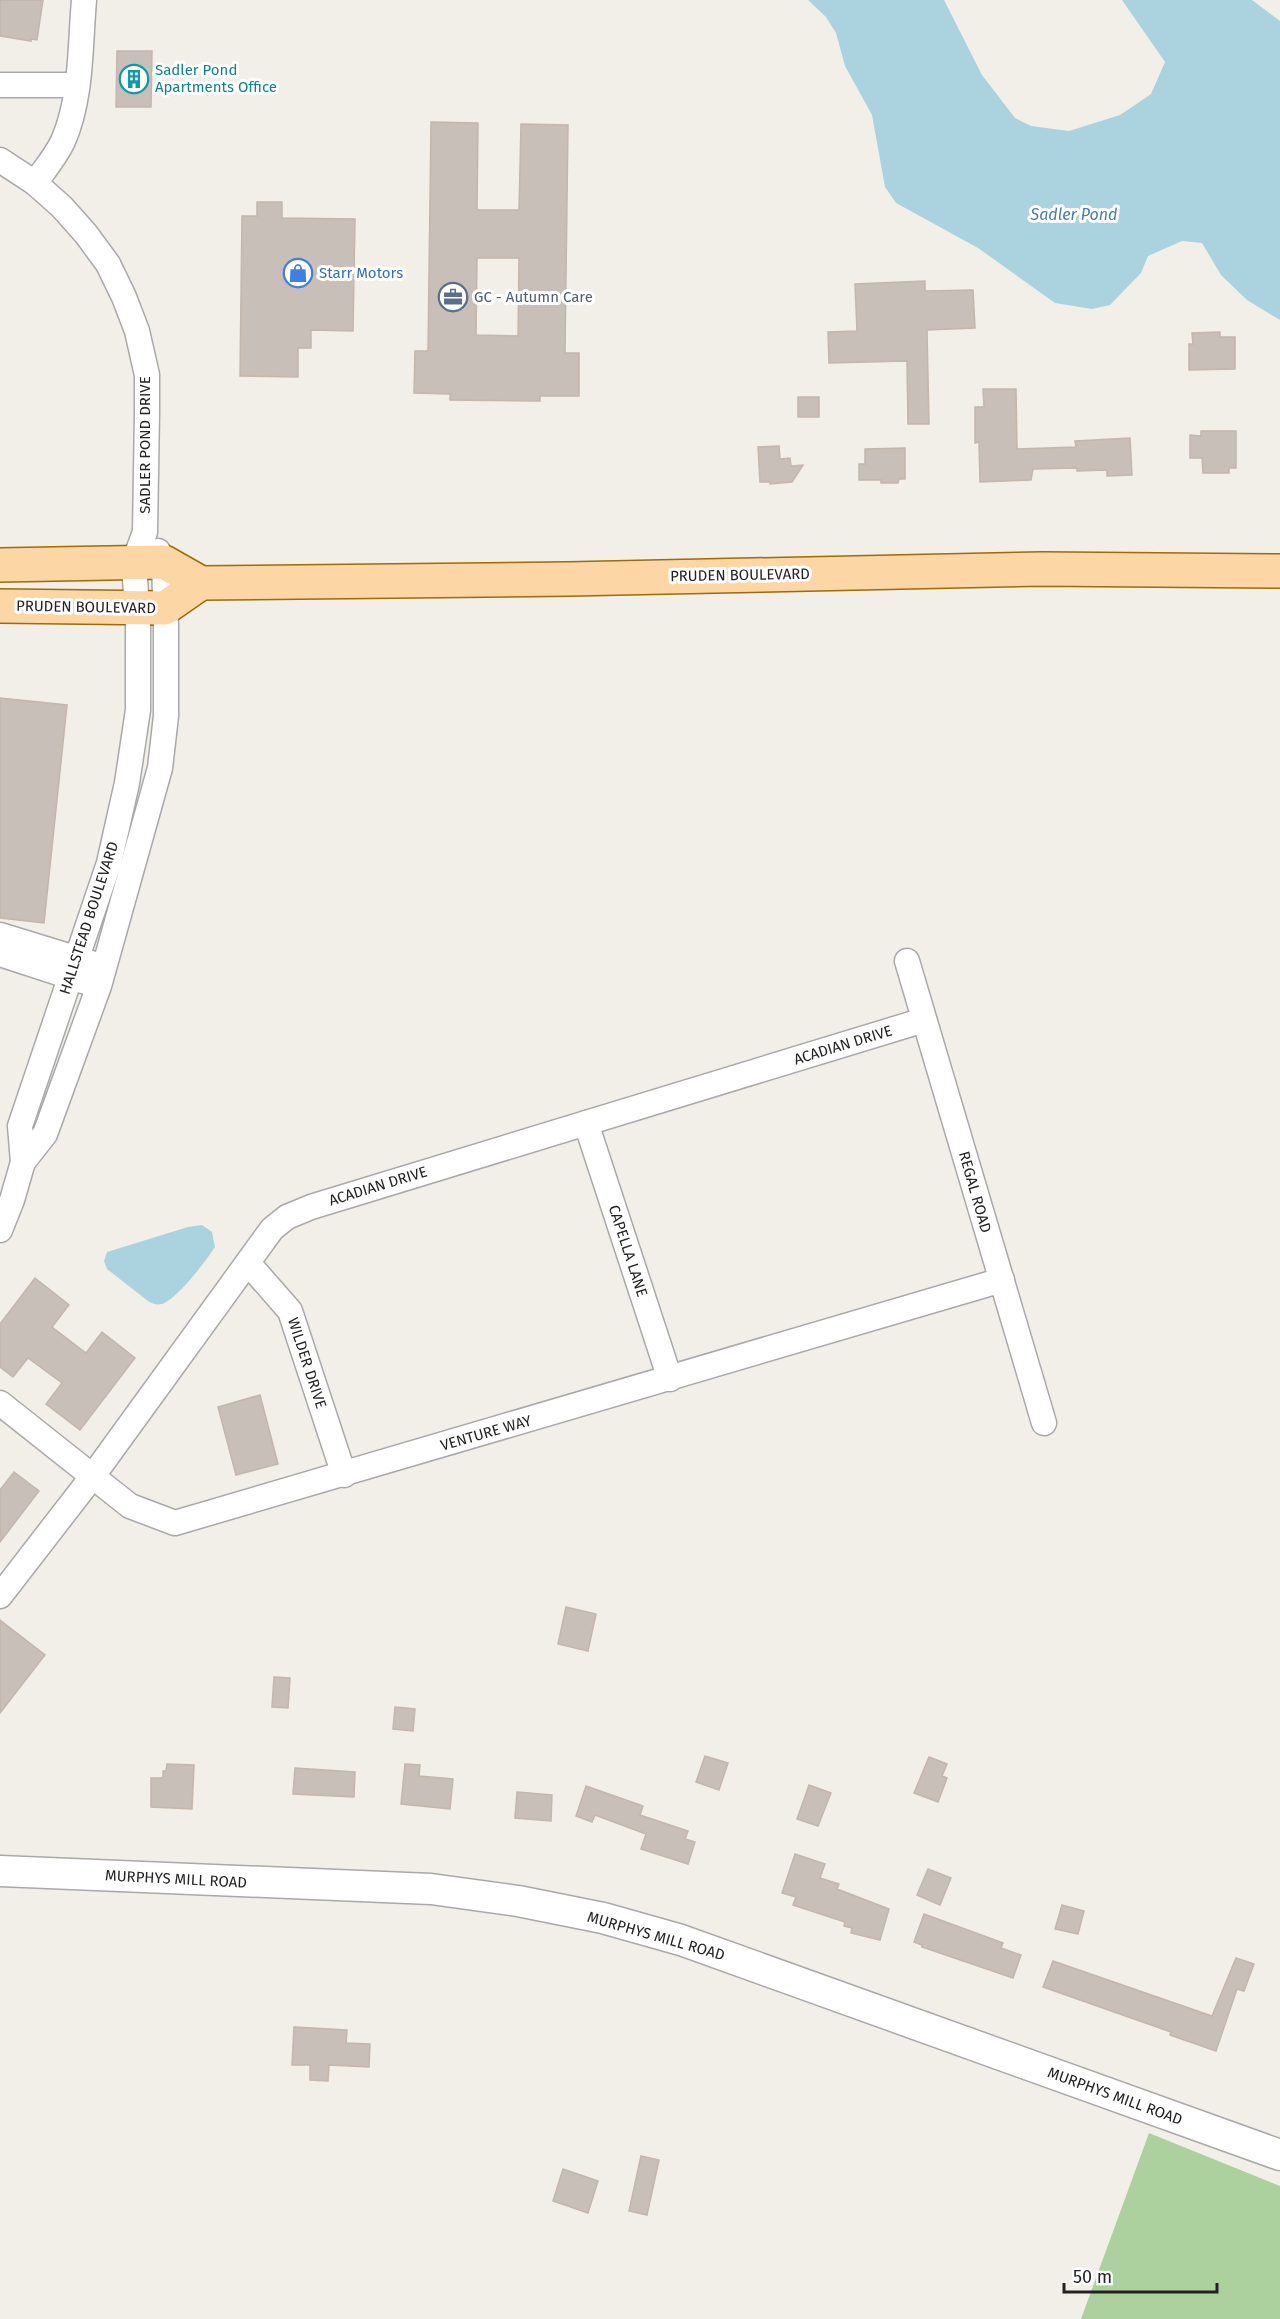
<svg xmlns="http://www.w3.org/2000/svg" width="1280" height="2319" viewBox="0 0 1280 2319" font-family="'Fira Sans',sans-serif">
<rect width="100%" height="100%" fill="#f2efe9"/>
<path fill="#add19e" d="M 1149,2133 L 1280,2186 L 1280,2319 L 1081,2319 Z"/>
<g fill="#aad3df">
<path d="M 808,0 L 944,0 L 982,75 L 1015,118 L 1031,126 L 1069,131 L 1120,115 L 1151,94 L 1165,62 L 1122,0 L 1252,0 L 1280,21 L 1280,320 L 1247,300 L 1221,275 L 1202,243 L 1182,241 L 1148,256 L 1141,273 L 1110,305 L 1092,309 L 1055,303 L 978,248 L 896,203 L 885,187 L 872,115 L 845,66 L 836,33 L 826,17 Z"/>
<path d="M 202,1225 L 212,1232 L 215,1247 C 206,1261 178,1298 162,1304 C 156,1305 153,1304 148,1301 L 107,1269 L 104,1261 L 107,1252 L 188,1227 Z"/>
</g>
<g fill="#c7bfb8" stroke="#c4b6ab" stroke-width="1.5" fill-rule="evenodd">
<path d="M 0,0 L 43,0 L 37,40 L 31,39 L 31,41 L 0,36 Z"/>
<path d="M 117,51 L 152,51 L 151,107 L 116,107 Z"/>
<path d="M 431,122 L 478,123 L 477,210 L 519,210 L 521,124 L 568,125 L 565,353 L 579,353 L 579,396 L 540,396 L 540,401 L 450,400 L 450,394 L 414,393 L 415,351 L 428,351 ZM 477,258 L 519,258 L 518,336 L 476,335 Z"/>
<path d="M 257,202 L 282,202 L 282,218 L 355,219 L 353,331 L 311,330 L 311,348 L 298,348 L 298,377 L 240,376 L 242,216 L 257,216 Z"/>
<path d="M 925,281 L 925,291 L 973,290 L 975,328 L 927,330 L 929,424 L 908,424 L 907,361 L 829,363 L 828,332 L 857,331 L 855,284 Z"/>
<path d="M 1220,332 L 1220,337 L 1235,337 L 1235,369 L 1189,370 L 1189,344 L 1193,344 L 1192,333 Z"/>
<path d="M 983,389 L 1016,389 L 1017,449 L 1076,447 L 1075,441 L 1130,438 L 1132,475 L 1107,476 L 1107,470 L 1077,471 L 1077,468 L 1033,469 L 1031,480 L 980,482 L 979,442 L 975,443 L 975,407 L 984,407 Z"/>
<rect x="798" y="397" width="21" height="20"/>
<path d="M 1201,431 L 1236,431 L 1236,468 L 1229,468 L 1229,473 L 1203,473 L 1202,458 L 1190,458 L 1190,435 L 1201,436 Z"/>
<path d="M 779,446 L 780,459 L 790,458 L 791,466 L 803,465 L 792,482 L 770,484 L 770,482 L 760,482 L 758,447 Z"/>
<path d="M 905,448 L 905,479 L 899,479 L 898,483 L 881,483 L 881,480 L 859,480 L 859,464 L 865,464 L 865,449 Z"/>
<path d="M 0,698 L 67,705 L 44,923 L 0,918 Z"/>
<path d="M 35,1278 L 69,1305 L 52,1327 L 86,1353 L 102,1332 L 135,1358 L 80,1430 L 46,1404 L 62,1383 L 28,1358 L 13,1377 L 0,1367 L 0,1324 Z"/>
<path d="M 260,1395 L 278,1464 L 236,1475 L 218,1407 Z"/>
<path d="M 14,1472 L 39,1491 L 0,1542 L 0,1490 Z"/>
<path d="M 566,1607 L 596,1614 L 588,1651 L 558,1644 Z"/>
<path d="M 0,1620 L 45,1655 L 0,1713 Z"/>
<path d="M 274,1677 L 290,1678 L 288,1708 L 272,1707 Z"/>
<path d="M 395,1707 L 415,1709 L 413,1731 L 393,1729 Z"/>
<path d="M 705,1756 L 728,1763 L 719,1790 L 696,1782 Z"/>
<path d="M 929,1757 L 947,1764 L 942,1776 L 947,1778 L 938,1802 L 914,1793 Z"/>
<path d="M 167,1764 L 194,1765 L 192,1809 L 151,1807 L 151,1778 L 163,1778 L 163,1771 L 166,1771 Z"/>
<path d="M 405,1764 L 420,1765 L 419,1776 L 453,1779 L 450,1809 L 401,1804 Z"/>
<path d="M 295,1768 L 355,1772 L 354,1797 L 293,1794 Z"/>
<path d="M 809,1785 L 831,1793 L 818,1826 L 797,1819 Z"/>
<path d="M 586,1786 L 643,1806 L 640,1815 L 688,1831 L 685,1839 L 695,1842 L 688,1864 L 641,1849 L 646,1834 L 595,1815 L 592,1822 L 576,1816 Z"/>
<path d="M 517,1792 L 552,1795 L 551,1821 L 515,1818 Z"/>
<path d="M 795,1854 L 825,1864 L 820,1878 L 839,1884 L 837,1889 L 889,1909 L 880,1940 L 851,1933 L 852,1928 L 844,1926 L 845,1922 L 793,1905 L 796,1897 L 782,1893 Z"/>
<path d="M 928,1869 L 951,1878 L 940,1905 L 917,1895 Z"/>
<path d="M 1062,1905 L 1084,1911 L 1078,1934 L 1055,1929 Z"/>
<path d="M 924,1914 L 1003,1943 L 1001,1948 L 1021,1955 L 1013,1978 L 922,1947 L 922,1945 L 914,1942 Z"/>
<path d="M 1236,1958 L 1254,1964 L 1244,1991 L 1237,1989 L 1216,2051 L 1170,2035 L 1171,2032 L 1043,1987 L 1053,1961 L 1212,2016 Z"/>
<path d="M 294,2027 L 347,2030 L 346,2043 L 370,2044 L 369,2067 L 329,2065 L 328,2081 L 310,2080 L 310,2065 L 292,2065 Z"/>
<path d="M 641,2156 L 659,2160 L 647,2215 L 629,2211 Z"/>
<path d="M 563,2169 L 598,2181 L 588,2213 L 553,2201 Z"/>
</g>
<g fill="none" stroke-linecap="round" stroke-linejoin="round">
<g stroke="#a9a9a9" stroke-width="27">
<g id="minor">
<path d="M 0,85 L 77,85"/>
<path d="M 0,160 L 35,183 L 62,207 L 86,234 L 108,264 L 124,297 L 137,331 L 147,375 L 147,412 L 145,532 L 134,562 L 138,626 L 138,710 L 127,783 L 109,863 L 20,1126 L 23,1162 L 12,1200 L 0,1230"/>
<path d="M 35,183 C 45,169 56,156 63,141 C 82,98 80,46 84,0"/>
<path d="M 0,935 L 91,963"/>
<path d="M 0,954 L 86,982"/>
<path d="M 907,961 L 1044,1423"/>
<path d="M 586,1123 L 670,1379"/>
<path d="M 23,1162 L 45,1134 L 99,986 L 160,768 L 166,716 L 166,626 L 164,562 L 158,551"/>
<path d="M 248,1263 L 290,1311 L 344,1475"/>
<path d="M 0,1403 L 130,1506 L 175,1523 L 1002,1280"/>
<path d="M 0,1596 L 92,1477 L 272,1229 L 287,1217 L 311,1207 L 924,1020"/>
</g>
</g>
<g stroke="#a9a9a9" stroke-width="33">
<path id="tertiary" d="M 0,1871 L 431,1889 L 518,1901 L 603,1918 L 681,1940 L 1280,2155"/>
</g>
<g stroke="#a06b00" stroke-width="36">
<g id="primary">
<path d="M 0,565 L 164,562 L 201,583 L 569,579 L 1042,569 L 1280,571"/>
<path d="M 0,606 L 165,608 L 201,583"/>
</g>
</g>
<use href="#minor" stroke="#fff" stroke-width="24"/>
<use href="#tertiary" stroke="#fff" stroke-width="30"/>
<use href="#primary" stroke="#fcd6a4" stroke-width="33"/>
</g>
<defs>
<g id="building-ring" transform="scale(1.5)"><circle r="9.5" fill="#fff" stroke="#0f9aa8" stroke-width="1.5"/><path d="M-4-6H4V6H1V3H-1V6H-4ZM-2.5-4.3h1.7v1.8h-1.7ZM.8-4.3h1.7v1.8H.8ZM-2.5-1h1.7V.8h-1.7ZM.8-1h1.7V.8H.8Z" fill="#0f9aa8"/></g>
<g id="shop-ring" transform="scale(1.5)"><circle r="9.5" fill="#fff" stroke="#3f7fe0" stroke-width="1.5"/><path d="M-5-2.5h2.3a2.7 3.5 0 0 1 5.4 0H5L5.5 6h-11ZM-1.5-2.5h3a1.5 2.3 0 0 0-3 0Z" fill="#3f7fe0"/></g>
<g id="office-ring" transform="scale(1.5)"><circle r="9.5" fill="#fff" stroke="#5c6f8a" stroke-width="1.5"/><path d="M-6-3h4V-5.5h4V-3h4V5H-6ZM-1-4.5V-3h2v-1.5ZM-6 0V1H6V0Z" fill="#5c6f8a"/></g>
</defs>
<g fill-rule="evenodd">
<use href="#building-ring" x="134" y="79"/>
<use href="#shop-ring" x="298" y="273"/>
<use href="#office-ring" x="453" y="297"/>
</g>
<g text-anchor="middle" stroke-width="6" stroke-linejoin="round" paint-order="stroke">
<g font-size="15" fill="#0d838f" stroke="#fff" text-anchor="start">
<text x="155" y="75">Sadler Pond<tspan x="155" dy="17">Apartments Office</tspan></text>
</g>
<g font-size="15" fill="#366cbe" stroke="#fff" text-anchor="start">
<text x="319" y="278">Starr Motors</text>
</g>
<g font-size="15" fill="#4e5e75" stroke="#fff" text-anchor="start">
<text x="474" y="302">GC - Autumn Care</text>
</g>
<g font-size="15" fill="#222" stroke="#fff">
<text transform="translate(145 445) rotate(-90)" y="5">SADLER POND DRIVE</text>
<text transform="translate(740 575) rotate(-1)" y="5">PRUDEN BOULEVARD</text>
<text transform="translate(86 607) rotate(1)" y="5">PRUDEN BOULEVARD</text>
<text transform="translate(89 918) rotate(-72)" y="5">HALLSTEAD BOULEVARD</text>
<text transform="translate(843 1045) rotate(-17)" y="5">ACADIAN DRIVE</text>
<text transform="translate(378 1186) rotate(-17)" y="5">ACADIAN DRIVE</text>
<text transform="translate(975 1192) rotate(74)" y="5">REGAL ROAD</text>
<text transform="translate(628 1251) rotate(72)" y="5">CAPELLA LANE</text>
<text transform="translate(307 1363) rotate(72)" y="5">WILDER DRIVE</text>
<text transform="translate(486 1433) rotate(-16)" y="5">VENTURE WAY</text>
<text transform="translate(176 1879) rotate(3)" y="5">MURPHYS MILL ROAD</text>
<text transform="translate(656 1936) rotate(16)" y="5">MURPHYS MILL ROAD</text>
<text transform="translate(1115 2096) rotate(20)" y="5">MURPHYS MILL ROAD</text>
</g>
<g font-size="16" font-style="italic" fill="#4a7aab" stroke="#fff">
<text x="1074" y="220">Sadler Pond</text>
</g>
</g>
<path d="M1064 2283v9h153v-9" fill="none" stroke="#222222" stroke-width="3"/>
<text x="1073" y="2283" font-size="18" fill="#222222" stroke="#ffffff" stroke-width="4.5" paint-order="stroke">50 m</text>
</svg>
